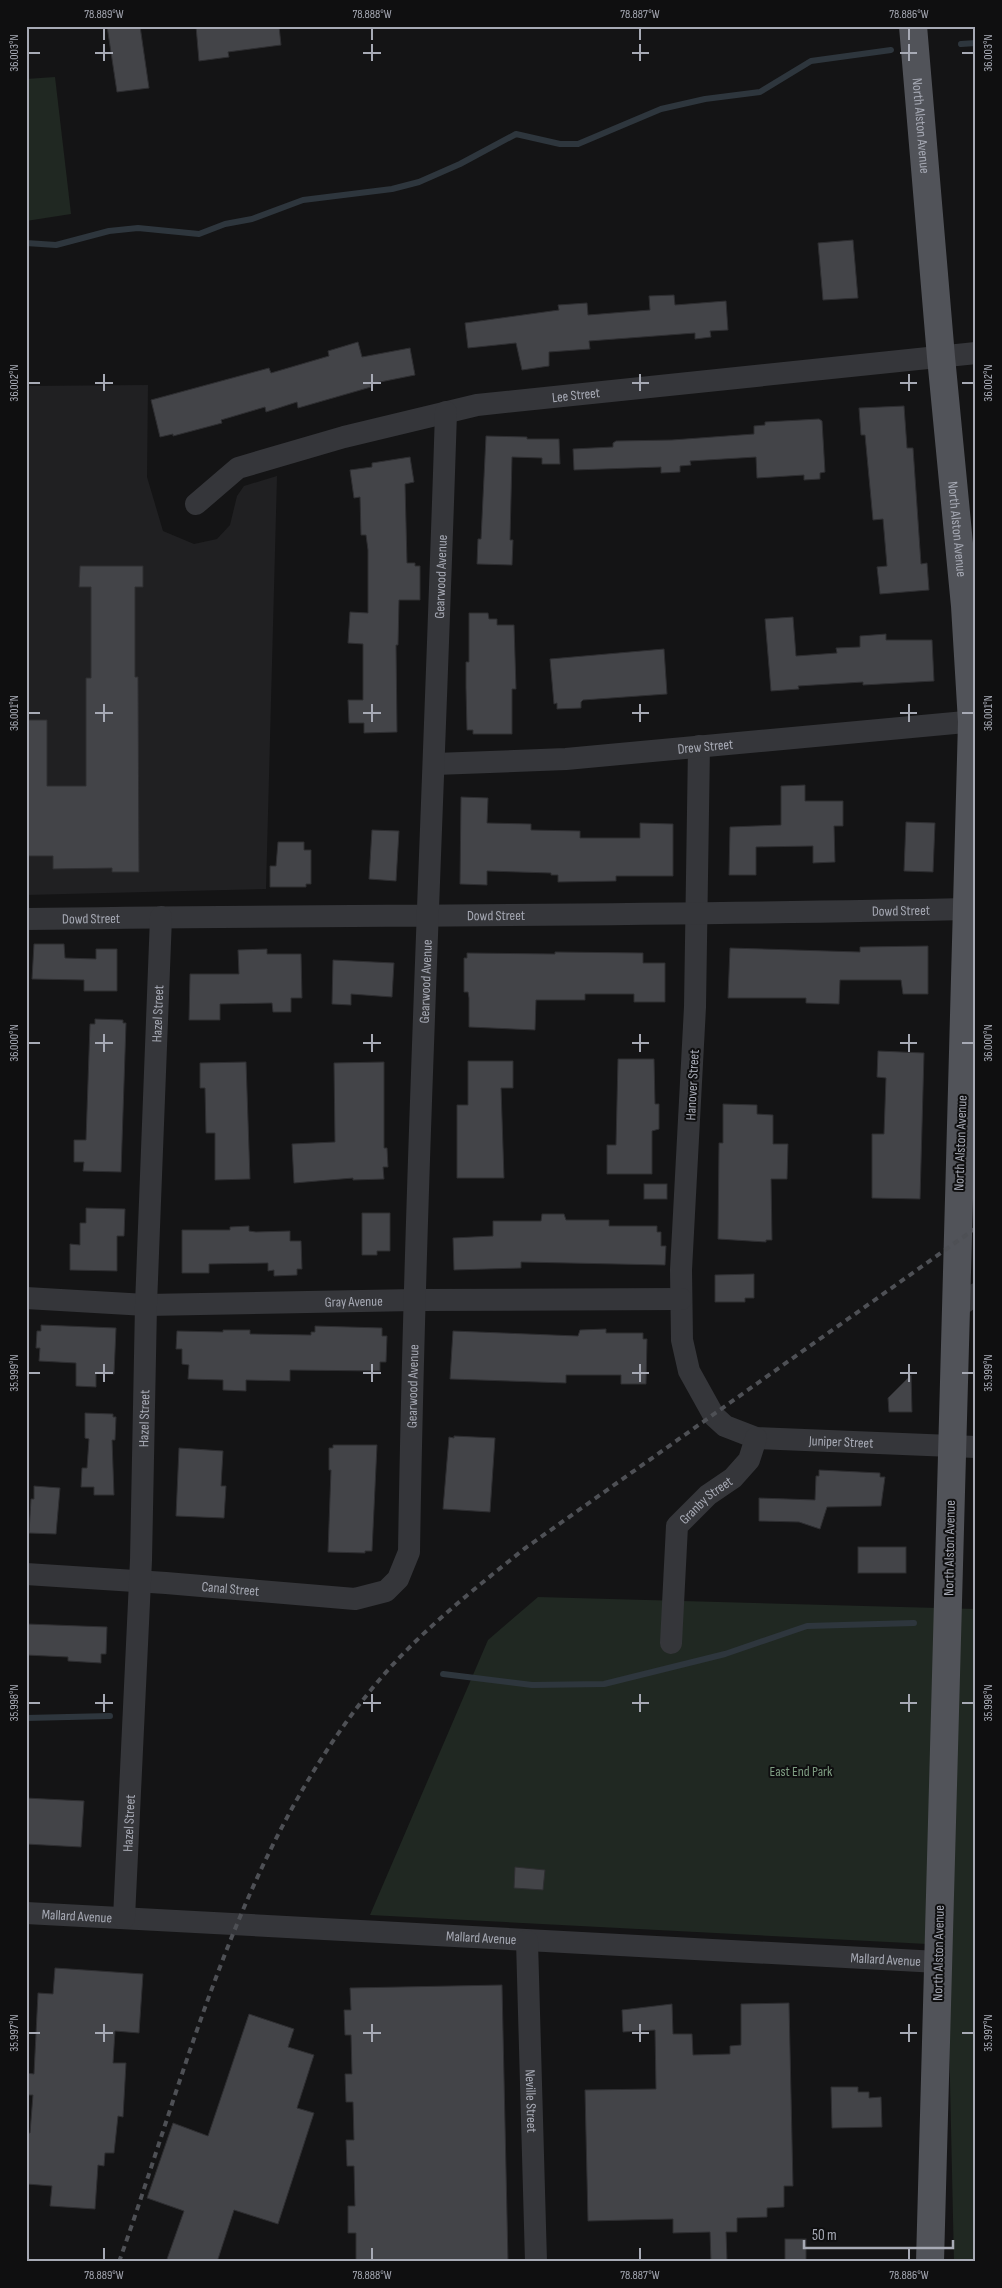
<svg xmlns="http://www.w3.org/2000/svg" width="1002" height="2288" viewBox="0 0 1002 2288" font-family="'Sofia Sans Condensed',sans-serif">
<rect width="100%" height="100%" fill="#141415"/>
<path fill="#202022" d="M 148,385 L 147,477 L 163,531 L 194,544 L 217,539 L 230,525 L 237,496 L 244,486 L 277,476 L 266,889 L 26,895 L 26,386 Z"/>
<g fill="#202822">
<path d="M 55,77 L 71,214 L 26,221 L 26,79 Z"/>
<path d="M 538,1597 L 976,1609 L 976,2262 L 954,2262 L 947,1945 L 370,1915 L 488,1640 Z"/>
</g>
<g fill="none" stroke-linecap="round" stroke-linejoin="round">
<g stroke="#2e363d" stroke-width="6">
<path d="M 961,44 L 976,43"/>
<path d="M 26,243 L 56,245 L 109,231 L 138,228 L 199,234 L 225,224 L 252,219 L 303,200 L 392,189 L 419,182 L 460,164 L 516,134 L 560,144 L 578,144 L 661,109 L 705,99 L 760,92 L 811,61 L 891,50"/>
<path d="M 443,1674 L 532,1685 L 604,1684 L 725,1654 L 807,1626 L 914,1623"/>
<path d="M 26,1718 L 110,1716"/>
</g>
</g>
<g fill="#434448" stroke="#2e2e31">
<path d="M 107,26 L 140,26 L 149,88 L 117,92 Z"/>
<path d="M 196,26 L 279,26 L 281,45 L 228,52 L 229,57 L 199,61 Z"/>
<path d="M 853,240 L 858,298 L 823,300 L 818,243 Z"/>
<path d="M 674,295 L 675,305 L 726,301 L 728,330 L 710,331 L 711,337 L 695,339 L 695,333 L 589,341 L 590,349 L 549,352 L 549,366 L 522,370 L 516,343 L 468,348 L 465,323 L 559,310 L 558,305 L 587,303 L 588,315 L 650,310 L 649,296 Z"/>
<path d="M 358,342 L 362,357 L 410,348 L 415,375 L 370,384 L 371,387 L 298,408 L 297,402 L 266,412 L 265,407 L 221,420 L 222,423 L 173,436 L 173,434 L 160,437 L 151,400 L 269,368 L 271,373 L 329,356 L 328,351 Z"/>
<path d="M 904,406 L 907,448 L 913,448 L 921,564 L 927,563 L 929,590 L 880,594 L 877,567 L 887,566 L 883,519 L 873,520 L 865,435 L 861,435 L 859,408 Z"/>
<path d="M 819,419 L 822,421 L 825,472 L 820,473 L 820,479 L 804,480 L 804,475 L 757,478 L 756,457 L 690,461 L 691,465 L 680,466 L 680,472 L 661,473 L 661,467 L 574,470 L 573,449 L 613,447 L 613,443 L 616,441 L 672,440 L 754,434 L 754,426 L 765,425 L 765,422 Z"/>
<path d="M 486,436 L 527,437 L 527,439 L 559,439 L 560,464 L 542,464 L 542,458 L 512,457 L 510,540 L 513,540 L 512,565 L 477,564 L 478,539 L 481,539 Z"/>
<path d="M 410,457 L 414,482 L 405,484 L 407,563 L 415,563 L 415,566 L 420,566 L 420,600 L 399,600 L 398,645 L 396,645 L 397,732 L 364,733 L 364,723 L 349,723 L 348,700 L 363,700 L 363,644 L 348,643 L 350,612 L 368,613 L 368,550 L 366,535 L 361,535 L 360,497 L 354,498 L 350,470 L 372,467 L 372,463 Z"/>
<path d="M 80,566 L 143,566 L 143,587 L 135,587 L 135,677 L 138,677 L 139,872 L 112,872 L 112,868 L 53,869 L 53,856 L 26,856 L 26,720 L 47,720 L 47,786 L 86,786 L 86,678 L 91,678 L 91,587 L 79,587 Z"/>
<path d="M 469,613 L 488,613 L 489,619 L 497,619 L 497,625 L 514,625 L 516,689 L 512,689 L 512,734 L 473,734 L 473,730 L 467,730 L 466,688 L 466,662 L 469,662 Z"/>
<path d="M 793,617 L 796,656 L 837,653 L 836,648 L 860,647 L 860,636 L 886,634 L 886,640 L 932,640 L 934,681 L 863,685 L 863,682 L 798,686 L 799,689 L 771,691 L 765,619 Z"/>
<path d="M 664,649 L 667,694 L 583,700 L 581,702 L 581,708 L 557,709 L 557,703 L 554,704 L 550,659 Z"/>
<path d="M 805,785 L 805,801 L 843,801 L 843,826 L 834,826 L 835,862 L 813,863 L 813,846 L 756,847 L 756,875 L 729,875 L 730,827 L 781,825 L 781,786 Z"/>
<path d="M 461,797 L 488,798 L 487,823 L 531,824 L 531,830 L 580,831 L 580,838 L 640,838 L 640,823 L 673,824 L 673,876 L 616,876 L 616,881 L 558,882 L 558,875 L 551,875 L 551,873 L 487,871 L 487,885 L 460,884 Z"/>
<path d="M 906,822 L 935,823 L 933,872 L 904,871 Z"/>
<path d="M 372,830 L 399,831 L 396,881 L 369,879 Z"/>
<path d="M 278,842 L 304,842 L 304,850 L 311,850 L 311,884 L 306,884 L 306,887 L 270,887 L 270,866 L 276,866 Z"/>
<path d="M 34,944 L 64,944 L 65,958 L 96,959 L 96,949 L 117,949 L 117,991 L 84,991 L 84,980 L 32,979 Z"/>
<path d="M 928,946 L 928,994 L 903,994 L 901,980 L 840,980 L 839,1004 L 806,1003 L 806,998 L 728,998 L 730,948 L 860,952 L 860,947 Z"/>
<path d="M 267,949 L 267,954 L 301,954 L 302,998 L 291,998 L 291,1012 L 273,1012 L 272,1003 L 220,1004 L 220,1020 L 189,1020 L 190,974 L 239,974 L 238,950 Z"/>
<path d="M 555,952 L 643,953 L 643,963 L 665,963 L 665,1002 L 634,1002 L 634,994 L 585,994 L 585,1000 L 536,1000 L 535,1030 L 469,1027 L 469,998 L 468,992 L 464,992 L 464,958 L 467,958 L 467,953 L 555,954 Z"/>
<path d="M 333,960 L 394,963 L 392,997 L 351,994 L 351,1005 L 332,1004 Z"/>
<path d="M 95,1019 L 123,1020 L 123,1023 L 126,1023 L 121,1172 L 83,1171 L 84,1162 L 74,1162 L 74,1140 L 86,1140 L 90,1024 L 95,1024 Z"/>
<path d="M 878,1051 L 924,1053 L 920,1199 L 872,1198 L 872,1134 L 884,1134 L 886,1078 L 877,1077 Z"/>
<path d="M 618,1059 L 654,1059 L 655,1104 L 659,1104 L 659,1129 L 652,1131 L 652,1174 L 607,1174 L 607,1145 L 616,1145 Z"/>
<path d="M 468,1061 L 513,1061 L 513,1088 L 501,1088 L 504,1178 L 457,1178 L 457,1105 L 468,1105 Z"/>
<path d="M 246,1062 L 250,1179 L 215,1180 L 215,1133 L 206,1133 L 205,1088 L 200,1088 L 200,1063 Z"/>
<path d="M 384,1062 L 384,1148 L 387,1148 L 388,1167 L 383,1167 L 384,1179 L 353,1180 L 353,1178 L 294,1183 L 292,1144 L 335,1142 L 334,1063 Z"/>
<path d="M 723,1104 L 757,1105 L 757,1114 L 773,1115 L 773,1144 L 788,1144 L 787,1179 L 771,1179 L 772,1240 L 766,1240 L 766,1242 L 718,1239 L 719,1143 L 723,1143 Z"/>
<rect x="644" y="1184" width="23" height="15"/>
<path d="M 86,1208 L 125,1209 L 124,1236 L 117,1236 L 117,1271 L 70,1270 L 70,1244 L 80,1245 L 80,1223 L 86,1223 Z"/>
<path d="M 362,1213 L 390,1213 L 390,1251 L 377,1251 L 377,1255 L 362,1255 Z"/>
<path d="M 542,1214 L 564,1214 L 566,1220 L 609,1220 L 609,1226 L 657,1226 L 657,1232 L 661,1232 L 661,1246 L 666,1246 L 665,1265 L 521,1262 L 521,1268 L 454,1270 L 453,1238 L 493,1236 L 493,1221 L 541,1221 Z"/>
<path d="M 249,1226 L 249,1231 L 256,1232 L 290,1231 L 290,1241 L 301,1241 L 302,1269 L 297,1269 L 297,1275 L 274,1276 L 274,1270 L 268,1271 L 268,1263 L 209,1264 L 209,1273 L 182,1273 L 182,1230 L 230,1230 L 230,1227 Z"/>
<path d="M 754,1274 L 754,1298 L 745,1298 L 745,1302 L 715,1302 L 715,1275 Z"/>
<path d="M 41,1325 L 116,1328 L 114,1374 L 96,1373 L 96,1387 L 76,1386 L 76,1363 L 39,1361 L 40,1348 L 36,1348 L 37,1331 L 41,1331 Z"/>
<path d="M 315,1326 L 382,1328 L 382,1336 L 387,1336 L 386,1362 L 380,1362 L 380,1371 L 290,1370 L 290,1381 L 246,1380 L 246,1391 L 223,1390 L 223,1380 L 188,1379 L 189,1365 L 182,1364 L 182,1349 L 176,1349 L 177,1331 L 223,1332 L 223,1330 L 250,1330 L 250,1334 L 311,1335 L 311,1332 L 315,1332 Z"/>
<path d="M 606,1329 L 606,1333 L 643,1333 L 643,1339 L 647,1339 L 646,1384 L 621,1384 L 621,1375 L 566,1375 L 566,1383 L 450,1379 L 453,1331 L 578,1336 L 580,1330 Z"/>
<path d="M 911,1375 L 912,1412 L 889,1412 L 888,1398 Z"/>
<path d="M 85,1413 L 113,1414 L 113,1417 L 116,1417 L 115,1440 L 112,1440 L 114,1495 L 94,1495 L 94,1487 L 81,1487 L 82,1468 L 87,1468 L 89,1439 L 85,1438 Z"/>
<path d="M 454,1436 L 495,1438 L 490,1512 L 443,1509 L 449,1437 L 454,1438 Z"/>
<path d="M 333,1445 L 377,1445 L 372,1551 L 365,1551 L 365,1553 L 328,1552 L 331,1470 L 329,1470 L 329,1448 L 333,1448 Z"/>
<path d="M 179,1448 L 223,1451 L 221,1486 L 226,1486 L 224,1518 L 176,1516 Z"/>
<path d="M 819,1470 L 880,1473 L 880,1477 L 885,1477 L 881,1506 L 827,1507 L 820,1529 L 799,1522 L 759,1521 L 759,1498 L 815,1500 L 816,1476 L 819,1476 Z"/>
<path d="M 34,1486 L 60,1488 L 56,1534 L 29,1533 L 31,1499 L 34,1499 Z"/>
<rect x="858" y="1547" width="48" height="26"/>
<path d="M 27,1624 L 107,1627 L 106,1654 L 101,1654 L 101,1663 L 68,1661 L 68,1657 L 26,1655 Z"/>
<path d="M 26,1798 L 84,1801 L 81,1847 L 26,1844 Z"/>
<path d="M 515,1867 L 545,1870 L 543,1890 L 514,1888 Z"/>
<path d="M 55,1968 L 143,1974 L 139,2033 L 115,2031 L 113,2063 L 126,2063 L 123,2117 L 118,2116 L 114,2153 L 105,2153 L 104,2166 L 98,2165 L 95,2209 L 50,2206 L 52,2186 L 27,2184 L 26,2133 L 30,2133 L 33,2095 L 26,2095 L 26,2073 L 34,2074 L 38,1993 L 53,1994 Z"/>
<path d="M 502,1985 L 508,2262 L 356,2262 L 356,2233 L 348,2233 L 348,2206 L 355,2206 L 354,2166 L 347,2166 L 346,2140 L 354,2140 L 353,2102 L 346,2102 L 345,2074 L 352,2074 L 351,2035 L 345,2035 L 344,2010 L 351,2010 L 350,1988 Z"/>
<path d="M 789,2003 L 793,2186 L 784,2186 L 784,2207 L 767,2208 L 767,2217 L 737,2218 L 737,2232 L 726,2232 L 727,2262 L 711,2262 L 710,2232 L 673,2233 L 673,2219 L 588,2221 L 585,2090 L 656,2089 L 655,2030 L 623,2032 L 622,2010 L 672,2004 L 673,2034 L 692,2034 L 693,2055 L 730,2054 L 730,2046 L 741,2045 L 741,2004 Z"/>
<path d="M 249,2014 L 294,2029 L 288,2047 L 314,2055 L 297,2108 L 314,2113 L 278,2224 L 234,2210 L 217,2262 L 166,2262 L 184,2211 L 147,2198 L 173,2123 L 208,2136 Z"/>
<path d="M 831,2087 L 858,2087 L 858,2092 L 869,2092 L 869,2098 L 881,2097 L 882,2127 L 832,2128 Z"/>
<rect x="785" y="2239" width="21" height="23"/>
</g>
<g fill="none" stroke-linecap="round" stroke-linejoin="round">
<g stroke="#35363a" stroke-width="22">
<path id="s1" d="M 196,504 L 238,468 L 344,437 L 477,405 L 976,353"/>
<path id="s2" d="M 699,746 L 695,1007 L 681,1270 L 682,1340 L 689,1371 L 714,1416 L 725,1426 L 756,1438 L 976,1447"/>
<path id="s3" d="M 435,764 L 566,759 L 976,721"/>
<path id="s4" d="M 26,919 C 340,915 653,916 966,909"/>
<path id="s5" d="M 26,1298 L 146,1305 L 415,1300 L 681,1299"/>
<path d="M 955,1309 L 976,1294"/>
<path id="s6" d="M 26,1574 L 166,1583 L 355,1599 L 386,1591 L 398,1579 L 409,1552 C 415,1172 434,792 446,412"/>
<path id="s7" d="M 671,1643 L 677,1526 L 708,1495 L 733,1478 L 749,1460 L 756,1438"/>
<path id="s8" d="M 26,1913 L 938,1962"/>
<path id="s9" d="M 124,1918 L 141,1560 L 146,1305 L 161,917"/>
<path id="s10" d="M 527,1941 L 536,2262"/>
</g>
<path stroke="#515359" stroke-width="28" id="s11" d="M 913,26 L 941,357 L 965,606 L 972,722 L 930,2262"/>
<path stroke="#4e5055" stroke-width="4" stroke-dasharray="6 5" stroke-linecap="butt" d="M 119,2262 C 189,2065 239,1849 375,1685 C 418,1633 472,1591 524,1549 L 976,1228"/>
</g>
<path fill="none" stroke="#a7aab5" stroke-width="2" d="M 104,28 L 104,40M 372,28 L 372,40M 640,28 L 640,40M 909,28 L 909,40M 104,44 L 104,61M 372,44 L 372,61M 640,44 L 640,61M 909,44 L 909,61M 28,53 L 40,53M 95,53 L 113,53M 363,53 L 381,53M 632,53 L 649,53M 900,53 L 917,53M 962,53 L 974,53M 104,374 L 104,391M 372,374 L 372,391M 640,374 L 640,391M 909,374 L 909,391M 28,383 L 40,383M 95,383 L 113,383M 363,383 L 381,383M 632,383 L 649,383M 900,383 L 917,383M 962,383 L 974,383M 104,704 L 104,722M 372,704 L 372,722M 640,704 L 640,722M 909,704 L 909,722M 28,713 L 40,713M 95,713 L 113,713M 363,713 L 381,713M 632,713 L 649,713M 900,713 L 917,713M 962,713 L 974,713M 104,1034 L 104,1052M 372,1034 L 372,1052M 640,1034 L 640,1052M 909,1034 L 909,1052M 28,1043 L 40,1043M 95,1043 L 113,1043M 363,1043 L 381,1043M 632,1043 L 649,1043M 900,1043 L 917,1043M 962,1043 L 974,1043M 104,1364 L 104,1382M 372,1364 L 372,1382M 640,1364 L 640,1382M 909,1364 L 909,1382M 28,1373 L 40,1373M 95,1373 L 113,1373M 363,1373 L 381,1373M 632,1373 L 649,1373M 900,1373 L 917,1373M 962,1373 L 974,1373M 104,1694 L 104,1712M 372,1694 L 372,1712M 640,1694 L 640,1712M 909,1694 L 909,1712M 28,1703 L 40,1703M 95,1703 L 113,1703M 363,1703 L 381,1703M 632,1703 L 649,1703M 900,1703 L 917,1703M 962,1703 L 974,1703M 104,2024 L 104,2042M 372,2024 L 372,2042M 640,2024 L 640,2042M 909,2024 L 909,2042M 28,2033 L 40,2033M 95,2033 L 113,2033M 363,2033 L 381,2033M 632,2033 L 649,2033M 900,2033 L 917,2033M 962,2033 L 974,2033M 104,2248 L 104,2260M 372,2248 L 372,2260M 640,2248 L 640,2260M 909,2248 L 909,2260"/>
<g text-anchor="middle" stroke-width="4" stroke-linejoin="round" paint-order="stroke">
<g font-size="14" fill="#a7aab5" stroke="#0f0f10">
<text dy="5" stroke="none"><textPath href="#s11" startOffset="100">North Alston Avenue</textPath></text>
<text dy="5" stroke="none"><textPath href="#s1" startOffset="402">Lee Street</textPath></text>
<text dy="5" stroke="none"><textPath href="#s11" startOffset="505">North Alston Avenue</textPath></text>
<text dy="5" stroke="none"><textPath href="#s6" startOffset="1384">Gearwood Avenue</textPath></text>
<text dy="5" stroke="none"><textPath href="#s3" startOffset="271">Drew Street</textPath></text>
<text dy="5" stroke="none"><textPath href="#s4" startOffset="875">Dowd Street</textPath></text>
<text dy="5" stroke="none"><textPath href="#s4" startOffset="470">Dowd Street</textPath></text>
<text dy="5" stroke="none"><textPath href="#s4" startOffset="65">Dowd Street</textPath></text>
<text dy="5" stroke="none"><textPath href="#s6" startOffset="979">Gearwood Avenue</textPath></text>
<text dy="5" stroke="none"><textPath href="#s9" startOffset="905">Hazel Street</textPath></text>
<text transform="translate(692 1085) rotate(-87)" y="5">Hanover Street</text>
<text transform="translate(960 1143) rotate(-88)" y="5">North Alston Avenue</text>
<text dy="5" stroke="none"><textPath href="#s5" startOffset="328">Gray Avenue</textPath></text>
<text dy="5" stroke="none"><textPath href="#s6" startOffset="574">Gearwood Avenue</textPath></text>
<text dy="5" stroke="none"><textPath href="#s9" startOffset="500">Hazel Street</textPath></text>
<text dy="5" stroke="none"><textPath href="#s2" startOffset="811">Juniper Street</textPath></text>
<text dy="5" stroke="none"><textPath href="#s7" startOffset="156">Granby Street</textPath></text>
<text transform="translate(949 1548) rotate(-89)" y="5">North Alston Avenue</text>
<text dy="5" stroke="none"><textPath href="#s6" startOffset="205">Canal Street</textPath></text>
<text dy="5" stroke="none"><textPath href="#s9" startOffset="95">Hazel Street</textPath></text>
<text dy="5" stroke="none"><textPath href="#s8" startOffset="51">Mallard Avenue</textPath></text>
<text dy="5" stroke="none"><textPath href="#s8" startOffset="456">Mallard Avenue</textPath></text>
<text transform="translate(938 1953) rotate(-89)" y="5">North Alston Avenue</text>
<text dy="5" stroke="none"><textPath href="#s8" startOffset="861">Mallard Avenue</textPath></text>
<text dy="5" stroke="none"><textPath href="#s10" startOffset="160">Neville Street</textPath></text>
</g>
<g font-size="14" fill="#7f9e83" stroke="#0f0f10">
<text x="801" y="1776">East End Park</text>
</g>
</g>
<rect width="1002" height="2288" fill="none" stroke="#0f0f10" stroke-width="55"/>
<path d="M804 2240v8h149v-8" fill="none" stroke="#a7aab5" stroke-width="2.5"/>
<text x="812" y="2240" font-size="15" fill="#a7aab5" stroke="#0f0f10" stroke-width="4" paint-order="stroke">50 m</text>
<rect x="28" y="28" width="946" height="2232" fill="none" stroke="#a7aab5" stroke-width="2"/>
<g font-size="12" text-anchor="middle" fill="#a7aab5">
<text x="104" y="18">78.889°W</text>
<text x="372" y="18">78.888°W</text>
<text x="640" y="18">78.887°W</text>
<text x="909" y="18">78.886°W</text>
<text transform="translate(14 53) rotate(-90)" y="4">36.003°N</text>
<text transform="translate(988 53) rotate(-90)" y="4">36.003°N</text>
<text transform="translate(14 383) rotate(-90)" y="4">36.002°N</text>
<text transform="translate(988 383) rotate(-90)" y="4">36.002°N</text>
<text transform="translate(14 713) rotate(-90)" y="4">36.001°N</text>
<text transform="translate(988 713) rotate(-90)" y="4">36.001°N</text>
<text transform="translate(14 1043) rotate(-90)" y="4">36.000°N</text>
<text transform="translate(988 1043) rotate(-90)" y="4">36.000°N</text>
<text transform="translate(14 1373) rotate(-90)" y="4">35.999°N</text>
<text transform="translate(988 1373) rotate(-90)" y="4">35.999°N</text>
<text transform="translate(14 1703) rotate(-90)" y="4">35.998°N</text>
<text transform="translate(988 1703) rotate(-90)" y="4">35.998°N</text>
<text transform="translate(14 2033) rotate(-90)" y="4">35.997°N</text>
<text transform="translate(988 2033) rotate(-90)" y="4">35.997°N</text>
<text x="104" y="2279">78.889°W</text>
<text x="372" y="2279">78.888°W</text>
<text x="640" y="2279">78.887°W</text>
<text x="909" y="2279">78.886°W</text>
</g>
</svg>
